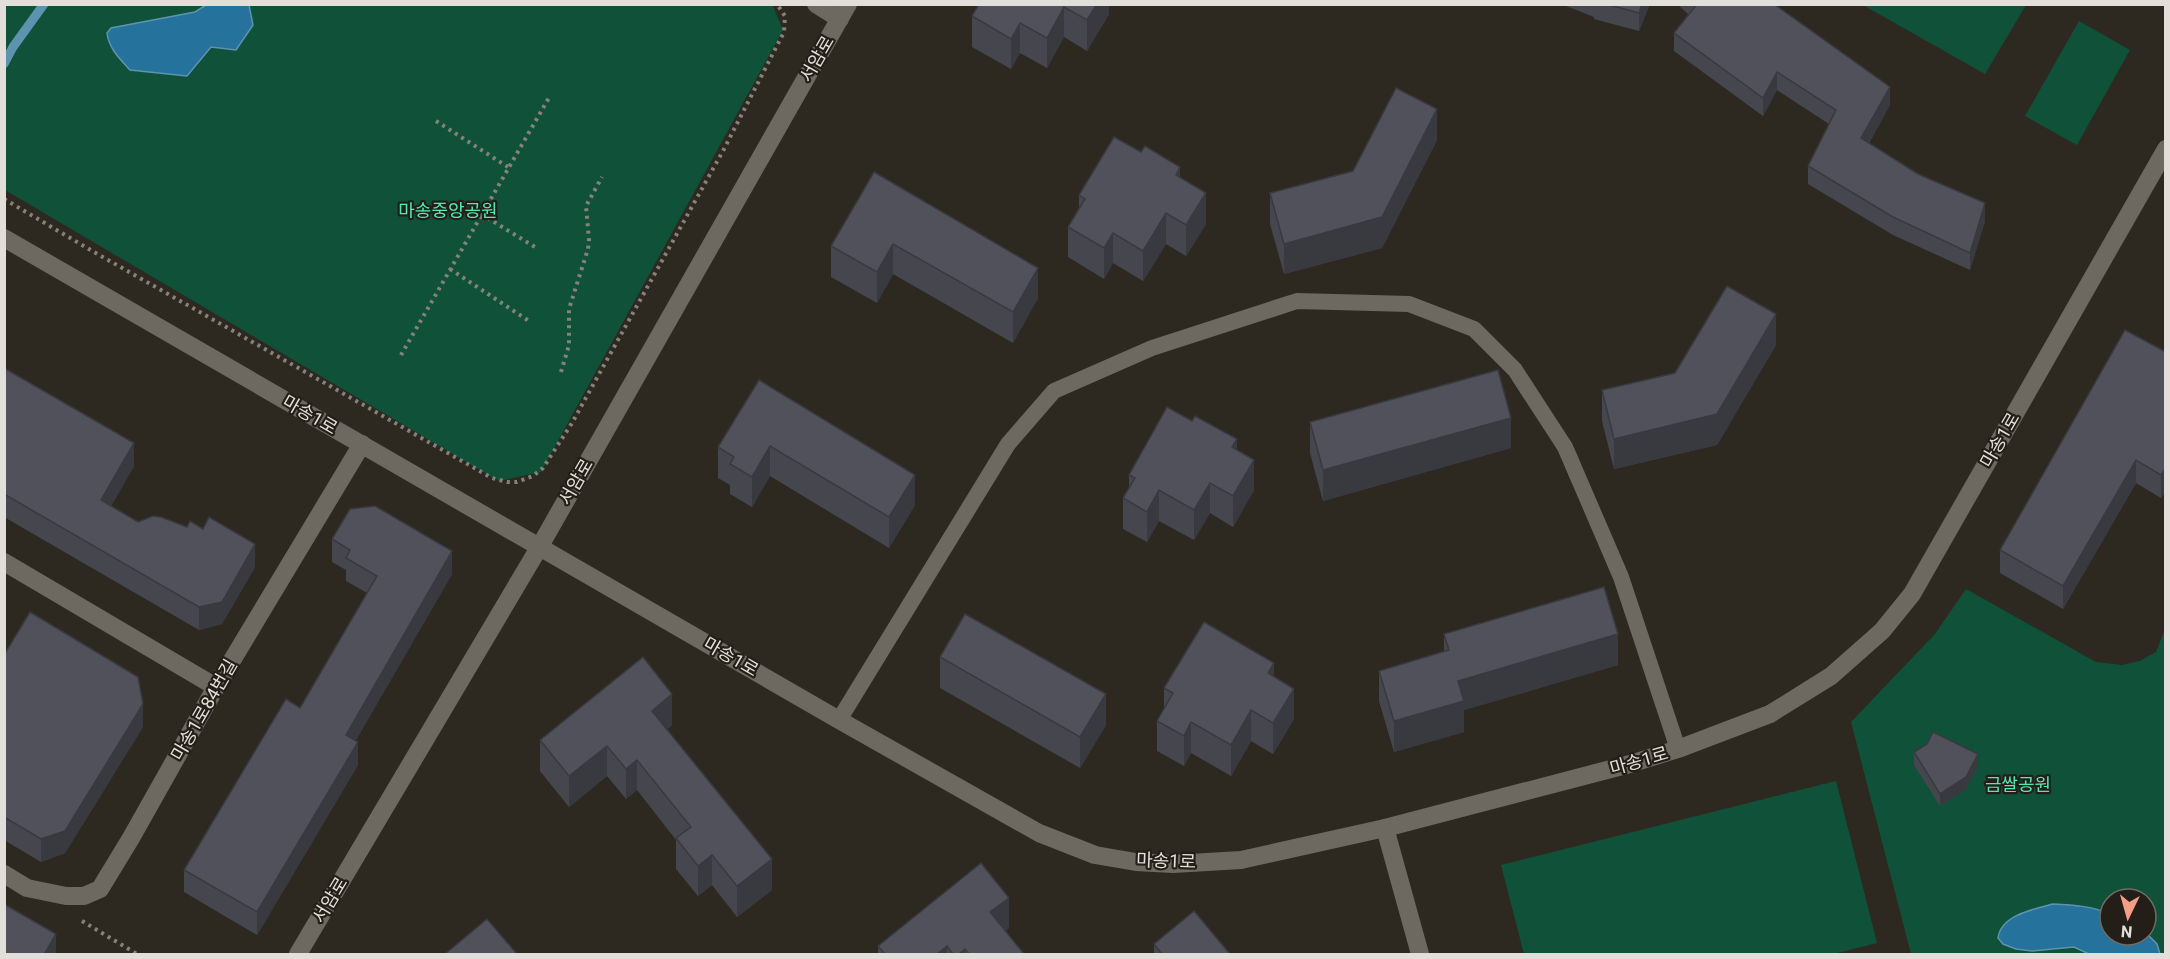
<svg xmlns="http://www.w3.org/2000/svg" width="2170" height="959" viewBox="0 0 2170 959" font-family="Roboto,'Noto Sans KR',sans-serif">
<rect width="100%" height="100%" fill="#2d2921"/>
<g fill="#10513a" fill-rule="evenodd">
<path d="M 772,4 L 783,30 L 541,472 L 499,481 L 5,190 L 5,5 Z"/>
<path d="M 1863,5 L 2026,5 L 1985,74 Z"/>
<path d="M 2079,21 L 2130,50 L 2077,145 L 2025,116 Z"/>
<path d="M 1966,589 L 2096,662 L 2122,665 L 2140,661 L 2156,652 L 2165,629 L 2165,954 L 1911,954 L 1851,722 L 1935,634 ZM 2110,899 L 2146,899 L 2146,935 L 2110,935 Z"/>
<path d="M 1836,781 L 1877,943 L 1833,954 L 1524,954 L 1501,865 Z"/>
</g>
<g fill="#25729d" stroke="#5e93af" stroke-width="1.5">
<path d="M 206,5 L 249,5 L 253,25 L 236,50 L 211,47 L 187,76 L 130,70 C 120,59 109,49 107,33 L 111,28 L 195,12 Z"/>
<path d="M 2053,904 C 2073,905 2092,906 2110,914 L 2110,935 L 2146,935 L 2146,933 L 2157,944 L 2160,954 L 2089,954 L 2074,947 L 2032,951 L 2016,949 L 2003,944 L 1998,938 C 2001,915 2034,909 2053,904 Z"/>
</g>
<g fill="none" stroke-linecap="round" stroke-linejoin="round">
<path stroke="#5e93af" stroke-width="9" d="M 4,64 L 13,47 L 44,4"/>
<g stroke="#85827b" stroke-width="4" stroke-dasharray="3 4.5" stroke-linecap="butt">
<path d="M 436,121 L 508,167"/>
<path d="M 4,199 L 94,252 L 492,478 L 507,482 L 517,482 L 533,476 L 543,468 L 572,423 L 593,385 L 724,149 L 784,32 L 785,16 L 777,4"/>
<path d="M 481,214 L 535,247"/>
<path d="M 450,269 L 529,321"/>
<path d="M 401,355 L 550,96"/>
<path d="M 561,372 L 569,345 L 569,309 L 588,249 L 589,240 L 586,206 L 602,177"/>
<path d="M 82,921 L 137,954"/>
</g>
<path stroke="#6d6860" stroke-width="16" d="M 839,720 L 1008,444 L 1054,391 L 1152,348 L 1297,301 L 1409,304 L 1474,329 L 1515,370 L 1565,447 L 1621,577 L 1678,749"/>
<g stroke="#6d6860" stroke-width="18">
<path d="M 816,4 L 840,19"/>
<path d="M 4,562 L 216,687"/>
<path d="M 1385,828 L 1420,954"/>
<path d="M 4,874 L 27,888 L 66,896 L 84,896 L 100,889 L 131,838 L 216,687 L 362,444"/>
</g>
<g stroke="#6d6860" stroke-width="18">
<path d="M 4,238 L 839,720 L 1039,833 L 1095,855 L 1136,862 L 1173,864 L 1241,860 L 1385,828 L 1630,764 L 1678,749 L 1770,714 L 1831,676 L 1882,631 L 1912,594 L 2166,149"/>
<path d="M 298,954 L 540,546 L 848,4"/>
</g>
</g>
<g fill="#46464e">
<path d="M 979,4 L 1109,4 L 1109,14 L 1087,51 L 1064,37 L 1047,68 L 1020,53 L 1011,69 L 972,47 L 972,16 Z"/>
<path d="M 1561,4 L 1650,4 L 1639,31 L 1594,19 L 1594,17 Z"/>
<path d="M 1677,4 L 1774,4 L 1890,105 L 1869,143 L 1985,221 L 1970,270 L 1893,235 L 1808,184 L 1808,166 L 1829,124 L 1777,90 L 1763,116 L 1674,51 L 1674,33 L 1689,15 Z"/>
<path d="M 1437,140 L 1382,248 L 1284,274 L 1270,224 L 1270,193 L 1353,171 Z"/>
<path d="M 874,172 L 1038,298 L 1013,343 L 893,274 L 877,303 L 831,277 L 831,246 Z"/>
<path d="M 1180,178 L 1206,224 L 1186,256 L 1166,244 L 1143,281 L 1113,263 L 1104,279 L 1068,257 L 1068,227 L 1079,210 L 1079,195 Z"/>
<path d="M 1776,345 L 1717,445 L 1614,469 L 1602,421 L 1602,390 L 1675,373 Z"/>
<path d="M 2166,352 L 2166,491 L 2161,498 L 2136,483 L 2063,609 L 2000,573 L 2000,550 Z"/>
<path d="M 4,368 L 134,466 L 111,506 L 138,522 L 255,567 L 222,624 L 199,630 L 4,517 Z"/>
<path d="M 759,380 L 915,505 L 889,548 L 770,476 L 752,507 L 730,494 L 730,485 L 718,478 L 718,447 Z"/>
<path d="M 1310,422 L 1511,448 L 1323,501 L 1310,453 Z"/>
<path d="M 1237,450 L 1254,490 L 1233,527 L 1210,513 L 1194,540 L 1159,521 L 1147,542 L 1123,529 L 1123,498 L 1129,489 L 1129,475 Z"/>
<path d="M 332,539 L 452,574 L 356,740 L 358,765 L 257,935 L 184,892 L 184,870 L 300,708 L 367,593 L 346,581 L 346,570 L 332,562 Z"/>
<path d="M 1444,634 L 1618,665 L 1464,710 L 1464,732 L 1394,752 L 1379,701 L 1379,671 L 1444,652 Z"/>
<path d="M 4,655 L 143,727 L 65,853 L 41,862 L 4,840 Z"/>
<path d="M 940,657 L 1106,725 L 1080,768 L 940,688 Z"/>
<path d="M 1274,677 L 1294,719 L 1273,754 L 1251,741 L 1231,776 L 1191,753 L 1184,766 L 1157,751 L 1157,721 L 1164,709 L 1164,688 Z"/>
<path d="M 672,725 L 667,729 L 772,890 L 737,917 L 712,885 L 698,896 L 676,869 L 676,840 L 637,790 L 626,799 L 607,776 L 569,807 L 540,771 L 540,740 Z"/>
<path d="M 1914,752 L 1978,766 L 1966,789 L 1940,806 L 1914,765 Z"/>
<path d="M 1009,928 L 1005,931 L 1024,954 L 878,954 L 878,946 Z"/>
<path d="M 1154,944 L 1230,954 L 1154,954 Z"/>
</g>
<g fill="#393940">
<path d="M 1097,4 L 1109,4 L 1109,14 L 1087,51 L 1087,20 Z"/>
<path d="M 1642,4 L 1650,4 L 1639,31 L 1639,13 Z"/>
<path d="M 1064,7 L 1064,37 L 1047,68 L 1047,38 Z"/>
<path d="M 1020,23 L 1020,53 L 1011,69 L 1011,39 Z"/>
<path d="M 1777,72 L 1777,90 L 1763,116 L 1763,98 Z"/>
<path d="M 1890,87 L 1890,105 L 1861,156 L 1861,138 Z"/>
<path d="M 1437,109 L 1437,140 L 1382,248 L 1284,274 L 1284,244 Z"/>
<path d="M 1180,167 L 1180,198 L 1176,175 Z"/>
<path d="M 1206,193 L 1206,224 L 1186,256 L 1186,225 Z"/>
<path d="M 1985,203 L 1985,221 L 1970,270 L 1970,253 Z"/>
<path d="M 1166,213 L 1166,244 L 1143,281 L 1143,251 Z"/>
<path d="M 1113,233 L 1113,263 L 1104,279 L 1104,248 Z"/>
<path d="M 893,244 L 893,274 L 877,303 L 877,272 Z"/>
<path d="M 1038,268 L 1038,298 L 1013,343 L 1013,312 Z"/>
<path d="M 1776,314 L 1776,345 L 1717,445 L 1614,469 L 1614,439 Z"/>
<path d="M 1511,418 L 1511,448 L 1323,501 L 1323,470 Z"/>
<path d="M 1237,439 L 1237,470 L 1232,447 Z"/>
<path d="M 134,443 L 134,466 L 101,523 L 101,500 Z"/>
<path d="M 770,446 L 770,476 L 752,507 L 752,477 Z"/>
<path d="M 1254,460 L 1254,490 L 1233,527 L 1233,496 Z"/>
<path d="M 2136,460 L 2136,483 L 2063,609 L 2063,586 Z"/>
<path d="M 2166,468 L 2166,491 L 2161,498 L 2161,475 Z"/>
<path d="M 915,475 L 915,505 L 889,548 L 889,517 Z"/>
<path d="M 1210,483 L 1210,513 L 1194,540 L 1194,510 Z"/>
<path d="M 1159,490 L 1159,521 L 1147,542 L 1147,512 Z"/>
<path d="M 255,544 L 255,567 L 222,624 L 199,630 L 199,607 Z"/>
<path d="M 452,551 L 452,574 L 346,757 L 346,735 Z"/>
<path d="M 1618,634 L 1618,665 L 1464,710 L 1464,732 L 1394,752 L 1394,721 L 1458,681 Z"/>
<path d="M 1274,663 L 1274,694 L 1268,673 Z"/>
<path d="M 1294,689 L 1294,719 L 1273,754 L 1273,723 Z"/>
<path d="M 672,694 L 672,725 L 652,741 L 652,711 Z"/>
<path d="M 1106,694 L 1106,725 L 1080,768 L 1080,737 Z"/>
<path d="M 143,704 L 143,727 L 65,853 L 41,862 L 41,839 Z"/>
<path d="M 1251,710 L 1251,741 L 1231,776 L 1231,745 Z"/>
<path d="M 1191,722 L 1191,753 L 1184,766 L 1184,736 Z"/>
<path d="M 358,742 L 358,765 L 257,935 L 257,912 Z"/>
<path d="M 607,746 L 607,776 L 569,807 L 569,776 Z"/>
<path d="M 1978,754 L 1978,766 L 1966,789 L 1940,806 L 1940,794 Z"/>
<path d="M 637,760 L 637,790 L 626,799 L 626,769 Z"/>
<path d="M 712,855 L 712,885 L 698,896 L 698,866 Z"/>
<path d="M 772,859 L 772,890 L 737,917 L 737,886 Z"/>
<path d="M 1009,898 L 1009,928 L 990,943 L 990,912 Z"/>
<path d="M 56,934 L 56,954 L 45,954 L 45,953 Z"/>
<path d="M 947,946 L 947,954 L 937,954 Z"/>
<path d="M 965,949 L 965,954 L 959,954 Z"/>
</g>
<g fill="#51515b" stroke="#393940" stroke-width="1.5">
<path d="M 979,4 L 1097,4 L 1087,20 L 1064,7 L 1047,38 L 1020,23 L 1011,39 L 972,16 Z"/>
<path d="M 1606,4 L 1642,4 L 1639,13 Z"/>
<path d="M 1697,4 L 1774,4 L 1890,87 L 1861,138 L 1918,174 L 1985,203 L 1970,253 L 1893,217 L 1808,166 L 1836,110 L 1777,72 L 1763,98 L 1674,33 Z"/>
<path d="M 1396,88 L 1437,109 L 1382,217 L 1284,244 L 1270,193 L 1353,171 Z"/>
<path d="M 1114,137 L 1141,152 L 1145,146 L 1180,167 L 1176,175 L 1206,193 L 1186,225 L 1166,213 L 1143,251 L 1113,233 L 1104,248 L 1068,227 L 1085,199 L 1079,195 Z"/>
<path d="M 874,172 L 1038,268 L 1013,312 L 893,244 L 877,272 L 831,246 Z"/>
<path d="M 1727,286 L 1776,314 L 1717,414 L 1614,439 L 1602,390 L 1675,373 Z"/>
<path d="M 2125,330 L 2166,352 L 2166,468 L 2161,475 L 2136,460 L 2063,586 L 2000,550 Z"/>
<path d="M 4,368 L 134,443 L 101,500 L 138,522 L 153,516 L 161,517 L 187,527 L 190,521 L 203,529 L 209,517 L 255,544 L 222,602 L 199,607 L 4,494 Z"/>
<path d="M 1498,370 L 1511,418 L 1323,470 L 1310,422 Z"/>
<path d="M 759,380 L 915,475 L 889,517 L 770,446 L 752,477 L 730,464 L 734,457 L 718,447 Z"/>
<path d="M 1167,407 L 1192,421 L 1195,416 L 1237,439 L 1232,447 L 1254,460 L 1233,496 L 1210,483 L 1194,510 L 1159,490 L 1147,512 L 1123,498 L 1135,478 L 1129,475 Z"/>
<path d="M 375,506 L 452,551 L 346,735 L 358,742 L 257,912 L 184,870 L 286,699 L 300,708 L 377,576 L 346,558 L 350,550 L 332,539 L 350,509 Z"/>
<path d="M 1604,587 L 1618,634 L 1458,681 L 1464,701 L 1394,721 L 1379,671 L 1449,650 L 1444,634 Z"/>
<path d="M 30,612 L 138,677 L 143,704 L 65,831 L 41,839 L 4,817 L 4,655 Z"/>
<path d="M 965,614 L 1106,694 L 1080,737 L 940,657 Z"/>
<path d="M 1204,622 L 1274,663 L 1268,673 L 1294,689 L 1273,723 L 1251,710 L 1231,745 L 1191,722 L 1184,736 L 1157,721 L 1173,693 L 1164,688 Z"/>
<path d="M 643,657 L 672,694 L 652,711 L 772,859 L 737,886 L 712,855 L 698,866 L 676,838 L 691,827 L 637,760 L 626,769 L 607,746 L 569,776 L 540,740 Z"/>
<path d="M 1933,732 L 1978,754 L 1966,777 L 1940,794 L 1914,752 L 1927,744 Z"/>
<path d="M 981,863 L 1009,898 L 990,912 L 1024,954 L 969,954 L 965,949 L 959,954 L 953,954 L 947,946 L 937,954 L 885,954 L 878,946 Z"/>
<path d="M 4,904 L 56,934 L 45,953 L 47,954 L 4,954 Z"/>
<path d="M 1194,911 L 1230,954 L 1162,954 L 1154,944 Z"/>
<path d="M 487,919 L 517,954 L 445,954 Z"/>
</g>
<g text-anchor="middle" stroke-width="4.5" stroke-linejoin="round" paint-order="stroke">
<g font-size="18" fill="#e2dfda" stroke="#231f18">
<text transform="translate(817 59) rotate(-60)" y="6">서암로</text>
<text transform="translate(310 415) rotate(30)" y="6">마송1로</text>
<text transform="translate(2000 440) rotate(-60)" y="6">마송1로</text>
<text transform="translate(576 482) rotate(-60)" y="6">서암로</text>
<text transform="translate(731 657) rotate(30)" y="6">마송1로</text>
<text transform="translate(204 710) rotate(-60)" y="6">마송1로84번길</text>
<text transform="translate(1639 761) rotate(-16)" y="6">마송1로</text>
<text transform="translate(1166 861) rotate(2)" y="6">마송1로</text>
<text transform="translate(330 900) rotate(-59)" y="6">서암로</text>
</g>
<g font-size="18" fill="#51ebb2" stroke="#231f18">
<text x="448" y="217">마송중앙공원</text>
<text x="2018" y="791">금쌀공원</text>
</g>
</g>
<rect width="2170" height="959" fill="none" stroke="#e2dfda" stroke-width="12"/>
<g transform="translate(2128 917) rotate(185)"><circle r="28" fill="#231f18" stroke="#6f6c66" stroke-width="1.5"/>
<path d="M0-4.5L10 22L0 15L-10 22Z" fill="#f49e88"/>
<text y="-9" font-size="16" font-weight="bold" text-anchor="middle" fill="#e2dfda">N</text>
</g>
</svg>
